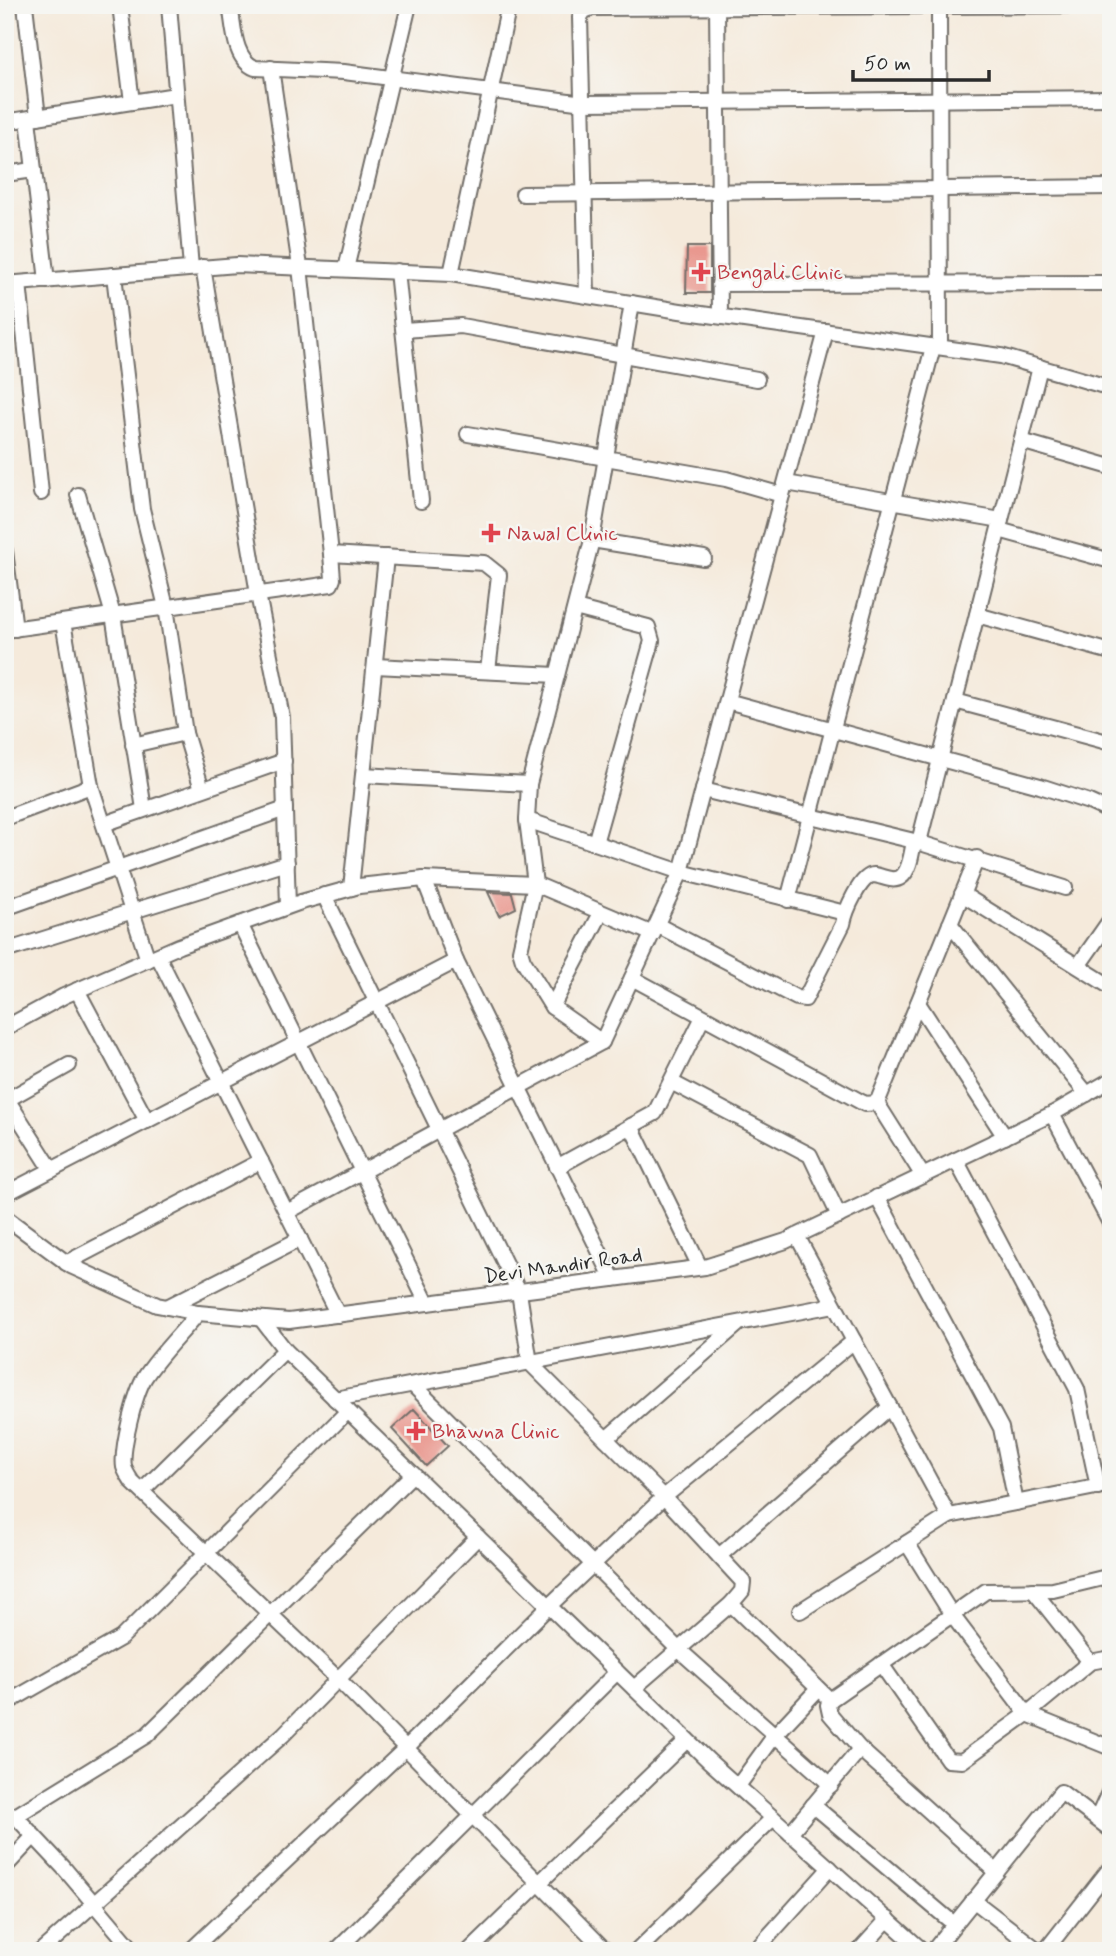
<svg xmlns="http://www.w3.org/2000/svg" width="1116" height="1956" viewBox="0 0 1116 1956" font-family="Mynerve,sans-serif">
<rect width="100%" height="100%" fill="#f6f6f2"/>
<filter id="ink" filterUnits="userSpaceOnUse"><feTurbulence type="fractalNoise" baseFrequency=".0143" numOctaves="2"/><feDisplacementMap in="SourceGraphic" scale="14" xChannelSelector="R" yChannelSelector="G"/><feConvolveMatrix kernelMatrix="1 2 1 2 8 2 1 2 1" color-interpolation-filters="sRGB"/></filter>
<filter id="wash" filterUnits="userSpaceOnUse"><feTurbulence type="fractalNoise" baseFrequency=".00686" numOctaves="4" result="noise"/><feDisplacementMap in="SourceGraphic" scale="28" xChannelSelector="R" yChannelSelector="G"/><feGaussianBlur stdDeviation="1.57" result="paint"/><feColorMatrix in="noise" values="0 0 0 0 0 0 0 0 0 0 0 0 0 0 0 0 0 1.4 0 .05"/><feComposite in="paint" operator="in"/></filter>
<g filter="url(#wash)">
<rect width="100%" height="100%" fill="#f5eadb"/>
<g id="blocks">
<g fill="#e9988f">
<path d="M 687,247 L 710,247 L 710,293 L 686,293 Z"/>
<path d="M 488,892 L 512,893 L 516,908 L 499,916 Z"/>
<path d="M 414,1409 L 448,1446 L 426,1466 L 392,1429 Z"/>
</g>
</g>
</g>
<g filter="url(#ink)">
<use href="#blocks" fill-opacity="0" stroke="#726e69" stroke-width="2"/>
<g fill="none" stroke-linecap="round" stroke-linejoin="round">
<g stroke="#726e69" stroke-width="18">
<g id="street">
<path d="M 25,5 L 38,117"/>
<path d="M 120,5 L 132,102"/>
<path d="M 169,5 L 191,268"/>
<path d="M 230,5 C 234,25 233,59 255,68 L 344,72 L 584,103 L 1111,98"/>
<path d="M 717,5 L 720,316"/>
<path d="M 939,5 L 940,347"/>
<path d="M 28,119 L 47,281"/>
<path d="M 5,122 L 176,95"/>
<path d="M 5,174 L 34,170"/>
<path d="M 523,194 L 1111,187"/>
<path d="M 203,267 L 258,594 L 282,717 L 288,906"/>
<path d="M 346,269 L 409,5"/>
<path d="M 397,271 L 421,501"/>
<path d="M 451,274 L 509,5"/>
<path d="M 114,275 L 142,509 L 166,607 L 185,733 L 202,789"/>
<path d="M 19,283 L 41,493"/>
<path d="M 5,284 L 237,265 L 451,274 L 680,311 L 1001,356 L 1111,388"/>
<path d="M 719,284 L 1111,283"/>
<path d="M 587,295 L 580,17 L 584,11 L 592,8 L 1111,5"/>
<path d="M 404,330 L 461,326 L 757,379"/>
<path d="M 468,434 L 726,479 L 782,495"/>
<path d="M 1021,441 L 1111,467"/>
<path d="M 786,483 L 1001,520"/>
<path d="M 78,495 L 113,615 L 144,809"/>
<path d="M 999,530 L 1111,561"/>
<path d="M 592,540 L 704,558"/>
<path d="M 5,551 L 15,629"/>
<path d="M 331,554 L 484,563 L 499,575 L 488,671"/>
<path d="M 575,608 L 648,627 L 652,641 L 595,843"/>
<path d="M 977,615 L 1111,652"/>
<path d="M 63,622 L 91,786 L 148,960"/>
<path d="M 5,630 L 331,584 L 333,579 L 331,554 L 300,267 L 271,68"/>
<path d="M 375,666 L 557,675"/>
<path d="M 727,701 L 1040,786 L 1089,802 L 1111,812"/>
<path d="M 955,701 L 1111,743"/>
<path d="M 133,745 L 185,733"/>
<path d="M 363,775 L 529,784"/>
<path d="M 703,790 L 914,841 L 1065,888"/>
<path d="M 5,818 L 91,786"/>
<path d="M 527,820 L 681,872 L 845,913"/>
<path d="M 104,824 L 284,761"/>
<path d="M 919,842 L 1040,367"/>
<path d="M 424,879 L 456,961 L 613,1279"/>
<path d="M 351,888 L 386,557"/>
<path d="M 962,894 L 1111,987"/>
<path d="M 324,895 L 519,1292 L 530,1363 L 664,1497 L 743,1582 L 742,1591 L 731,1604 L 634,1688"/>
<path d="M 788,900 L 933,347"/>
<path d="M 5,908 L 285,809"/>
<path d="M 240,924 L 427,1303"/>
<path d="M 950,924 L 1087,1094"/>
<path d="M 657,925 L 797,998 L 805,999 L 843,924 C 845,912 861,874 874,875 C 883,876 893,883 901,877 C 910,871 912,851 914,841"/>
<path d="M 5,951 L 287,863"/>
<path d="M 158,956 L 338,1315"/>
<path d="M 1078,966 L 1111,919"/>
<path d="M 632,978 L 865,1104 L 877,1103"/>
<path d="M 77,990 L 147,1121"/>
<path d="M 918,1003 L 1005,1137"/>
<path d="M 552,1007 L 601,913"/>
<path d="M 5,1028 L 64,996 L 179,946 L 301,902 L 359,886 L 424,879 L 535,884 L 653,934"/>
<path d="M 602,1042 L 552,1007 L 523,960 L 520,950 L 535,884 L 527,820 L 529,784 L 592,540 L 632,303"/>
<path d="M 671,1082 L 810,1155 L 839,1216"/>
<path d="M 5,1096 L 52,1170"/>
<path d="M 5,1101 L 69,1065"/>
<path d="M 1052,1114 L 1111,1225"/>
<path d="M 631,1126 L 700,1267"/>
<path d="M 956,1160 L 1077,1389 L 1098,1487"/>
<path d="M 557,1167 L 655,1113 L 703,1017"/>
<path d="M 923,1176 L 877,1103 L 977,858"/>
<path d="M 5,1194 L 456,961"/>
<path d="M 877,1197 L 1001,1428 L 1016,1503"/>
<path d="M 287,1212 L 602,1042 L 681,872 L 826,331"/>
<path d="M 5,1217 L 71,1266 L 157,1305 L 198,1313 L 289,1321 L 705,1267 L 786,1241 L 1052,1114 L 1111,1080"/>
<path d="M 797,1236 L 949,1516"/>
<path d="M 66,1263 L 261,1161"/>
<path d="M 167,1307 L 300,1239"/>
<path d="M 198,1313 C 181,1334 160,1354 145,1377 C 135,1393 121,1449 124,1467 C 126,1473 129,1477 132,1482 L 338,1679 L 606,1951"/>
<path d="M 262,1320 L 285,1350 L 709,1761 L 923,1951"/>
<path d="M 413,1385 L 678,1649 L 831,1785"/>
<path d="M 335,1399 L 834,1305"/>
<path d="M 606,1439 L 737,1325"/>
<path d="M 142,1491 L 285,1350"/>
<path d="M 907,1543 L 952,1615 L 1027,1714 L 1111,1748"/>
<path d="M 719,1556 L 890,1407"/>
<path d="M 1033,1590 L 1090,1662 L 1111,1658"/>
<path d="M 731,1604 L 830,1700 L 828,1705 L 830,1714 L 860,1749 L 997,1872"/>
<path d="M 800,1611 L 949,1516 L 1111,1484"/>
<path d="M 881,1664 L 948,1760 L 962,1761 L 1027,1714 L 1090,1662"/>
<path d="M 830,1700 L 986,1591 L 1053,1590 L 1111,1576"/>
<path d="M 5,1704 L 121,1638 L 348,1411"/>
<path d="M 738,1786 L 775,1735 L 818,1689"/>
<path d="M 813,1805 L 954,1924"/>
<path d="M 1097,1819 L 1111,1788"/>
<path d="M 790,1833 L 860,1749"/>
<path d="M 5,1867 L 34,1836"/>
<path d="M 973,1900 L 1039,1951"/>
<path d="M 41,1951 L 283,1735 L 478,1537"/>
<path d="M 134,1951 L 63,1867 L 18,1819 L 17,1815 L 147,1735 L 413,1474"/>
<path d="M 190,1951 L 406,1748 L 549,1606 L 664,1497 L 854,1341"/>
<path d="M 336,1951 L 617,1672"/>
<path d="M 469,1951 L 687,1740"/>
<path d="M 637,1951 L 773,1818"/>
<path d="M 755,1951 L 830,1868"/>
<path d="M 859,1951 L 888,1919"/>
<path d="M 933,1951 L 1061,1792 L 1111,1830"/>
<path d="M 1045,1951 L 1111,1867"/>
</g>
</g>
<use href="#street" stroke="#fff" stroke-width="14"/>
</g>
</g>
<g fill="#e0444e" stroke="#f6f6f2" stroke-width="2.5">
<path d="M697.5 261.5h7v7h7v7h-7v7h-7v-7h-7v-7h7z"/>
<path d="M487.5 522.5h7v7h7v7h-7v7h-7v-7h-7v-7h7z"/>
<path d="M412.5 1420.5h7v7h7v7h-7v7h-7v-7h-7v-7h7z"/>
</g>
<g text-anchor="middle" stroke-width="5" stroke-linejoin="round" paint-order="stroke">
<g font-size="21" fill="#be3a42" stroke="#f6f6f2" text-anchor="start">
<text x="717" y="279">Bengali Clinic</text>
<text x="507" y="540">Nawal Clinic</text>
<text x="432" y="1438">Bhawna Clinic</text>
</g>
<g font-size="21" fill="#2b2b2b" stroke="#f6f6f2">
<text transform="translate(563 1265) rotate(-8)" y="7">Devi Mandir Road</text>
</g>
</g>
<rect width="1116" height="1956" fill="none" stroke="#f6f6f2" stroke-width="28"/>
<path d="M853 70v10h136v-10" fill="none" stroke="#2b2b2b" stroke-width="3.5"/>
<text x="864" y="70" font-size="21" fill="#2b2b2b" stroke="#f6f6f2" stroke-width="5" paint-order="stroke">50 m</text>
</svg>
